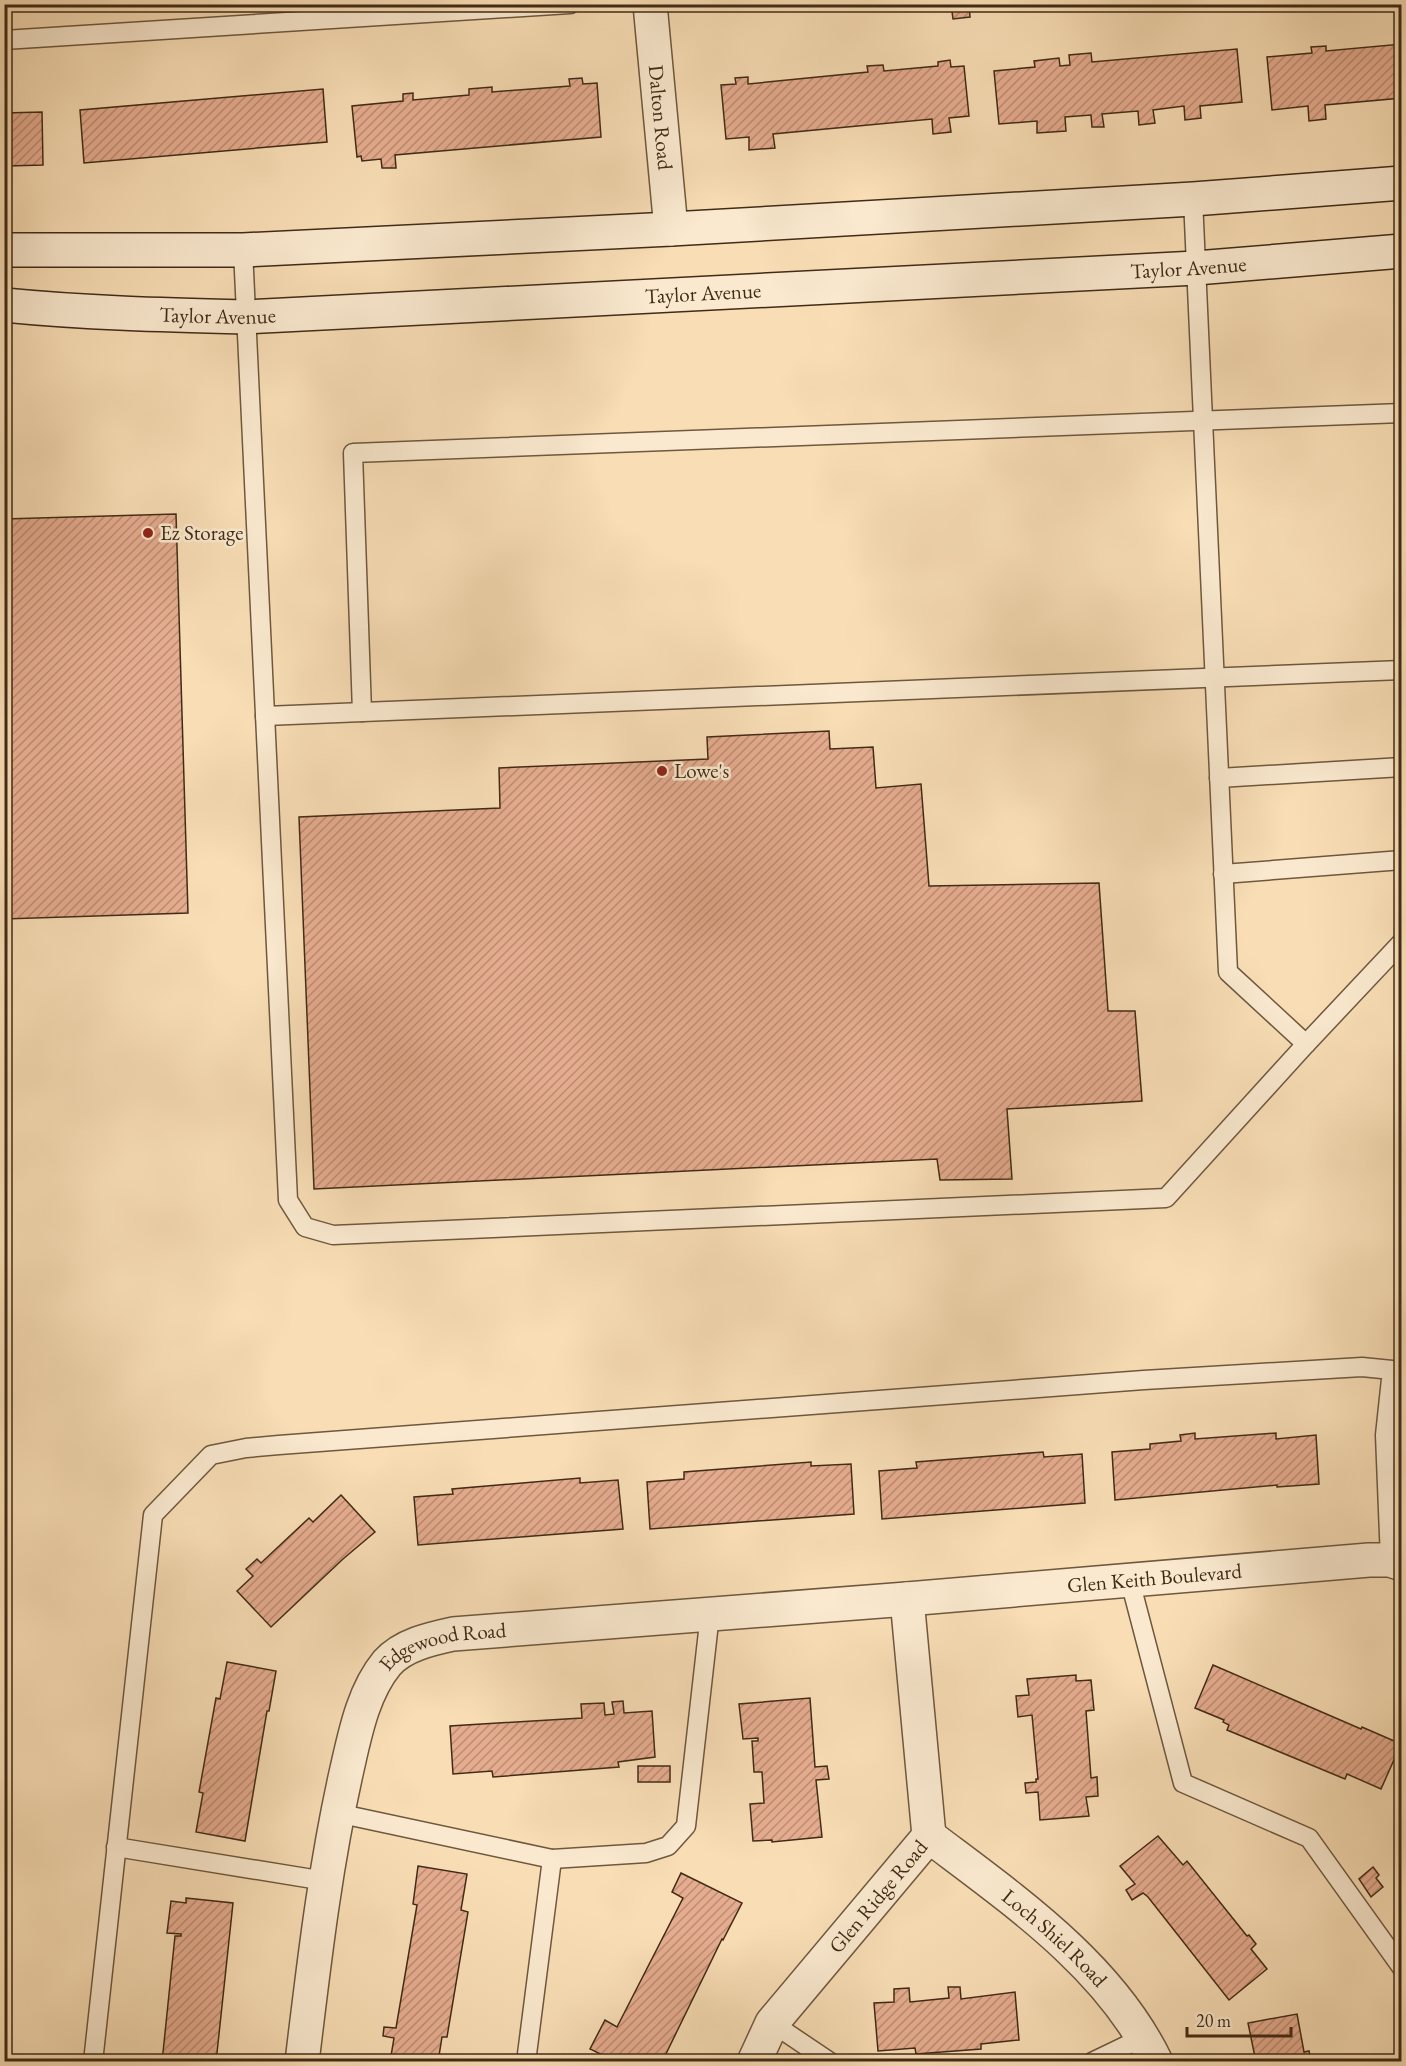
<svg xmlns="http://www.w3.org/2000/svg" width="1406" height="2066" viewBox="0 0 1406 2066" font-family="'EB Garamond',serif">
<defs>
<pattern id="building-hatch" width="6" height="6" patternUnits="userSpaceOnUse" patternTransform="scale(1.5)"><rect width="6" height="6" fill="#e6ac8f"/><path d="M-1 1l2-2M0 6l6-6M5 7l2-2" fill="none" stroke="#bc8c74"/></pattern>
</defs>
<rect width="100%" height="100%" fill="#f8ddb5"/>
<filter id="stains"><feTurbulence type="fractalNoise" baseFrequency=".00333" numOctaves="4"/><feColorMatrix values="0 0 0 0 .2 0 0 0 0 .09 0 0 0 0 .02 0 0 0 .5 -.17"/></filter>
<radialGradient id="worn" r=".72"><stop offset=".6" stop-color="#630" stop-opacity="0"/><stop offset="1" stop-color="#630" stop-opacity=".3"/></radialGradient>
<g fill="url(#building-hatch)" stroke="#402b17" stroke-width="1.5">
<path d="M 951,4 L 969,4 L 970,17 L 953,19 Z"/>
<path d="M 1402,44 L 1402,98 L 1325,105 L 1326,119 L 1309,121 L 1308,106 L 1272,110 L 1267,57 L 1312,53 L 1311,47 L 1326,46 L 1326,51 Z"/>
<path d="M 1237,49 L 1242,102 L 1200,106 L 1201,118 L 1185,120 L 1184,106 L 1153,110 L 1155,123 L 1139,125 L 1138,111 L 1102,114 L 1104,127 L 1092,127 L 1091,115 L 1065,117 L 1066,131 L 1037,133 L 1037,121 L 999,124 L 994,71 L 1035,67 L 1034,61 L 1059,58 L 1060,66 L 1070,65 L 1069,55 L 1091,53 L 1092,62 Z"/>
<path d="M 950,60 L 951,67 L 964,66 L 969,116 L 949,118 L 951,132 L 933,134 L 932,119 L 773,134 L 775,148 L 749,150 L 749,137 L 726,139 L 721,85 L 736,84 L 735,78 L 748,77 L 748,84 L 868,72 L 867,66 L 883,65 L 884,71 L 938,66 L 938,62 Z"/>
<path d="M 582,78 L 583,84 L 597,83 L 601,137 L 395,155 L 396,168 L 382,168 L 381,159 L 362,161 L 361,156 L 357,157 L 352,106 L 403,101 L 403,94 L 413,93 L 413,100 L 469,95 L 469,89 L 492,87 L 492,92 L 570,86 L 569,79 Z"/>
<path d="M 323,89 L 327,142 L 84,163 L 80,110 Z"/>
<path d="M 42,112 L 43,165 L 7,166 L 7,180 L 4,180 L 4,113 Z"/>
<path d="M 176,514 L 188,913 L 4,919 L 4,519 Z"/>
<path d="M 829,731 L 830,749 L 873,747 L 876,788 L 921,784 L 929,886 L 1099,883 L 1108,1011 L 1135,1011 L 1142,1101 L 1007,1109 L 1012,1179 L 940,1180 L 937,1159 L 314,1189 L 299,817 L 500,808 L 499,768 L 708,759 L 707,737 Z"/>
<path d="M 1195,1433 L 1195,1439 L 1276,1433 L 1276,1439 L 1316,1435 L 1319,1484 L 1277,1487 L 1277,1485 L 1115,1500 L 1112,1452 L 1150,1449 L 1150,1444 L 1181,1441 L 1180,1435 Z"/>
<path d="M 1043,1452 L 1044,1457 L 1082,1454 L 1085,1503 L 882,1519 L 879,1471 L 917,1468 L 916,1462 Z"/>
<path d="M 811,1462 L 811,1466 L 851,1464 L 854,1514 L 650,1529 L 647,1482 L 684,1479 L 684,1472 Z"/>
<path d="M 580,1478 L 580,1483 L 618,1480 L 623,1529 L 418,1545 L 414,1497 L 453,1494 L 452,1489 Z"/>
<path d="M 341,1495 L 375,1532 L 343,1559 L 271,1627 L 237,1591 L 253,1576 L 246,1569 L 257,1559 L 261,1563 L 309,1518 L 313,1522 Z"/>
<path d="M 227,1662 L 276,1671 L 269,1711 L 267,1711 L 245,1841 L 196,1832 L 203,1793 L 199,1792 L 216,1698 L 220,1699 Z"/>
<path d="M 1213,1665 L 1361,1729 L 1362,1727 L 1401,1744 L 1381,1789 L 1347,1774 L 1345,1779 L 1227,1730 L 1229,1725 L 1223,1722 L 1224,1720 L 1195,1708 Z"/>
<path d="M 1076,1675 L 1076,1681 L 1091,1680 L 1094,1710 L 1086,1711 L 1091,1778 L 1097,1777 L 1098,1796 L 1086,1797 L 1089,1816 L 1040,1820 L 1038,1792 L 1026,1793 L 1025,1783 L 1036,1782 L 1036,1779 L 1038,1779 L 1032,1715 L 1018,1717 L 1016,1696 L 1029,1695 L 1027,1679 Z"/>
<path d="M 810,1698 L 815,1767 L 827,1766 L 829,1779 L 816,1780 L 822,1837 L 772,1842 L 772,1840 L 753,1841 L 750,1804 L 764,1803 L 762,1772 L 754,1772 L 752,1741 L 758,1741 L 758,1738 L 743,1739 L 739,1704 Z"/>
<path d="M 623,1701 L 624,1713 L 652,1711 L 655,1757 L 618,1762 L 619,1767 L 493,1777 L 492,1771 L 453,1774 L 450,1726 L 582,1718 L 581,1704 L 604,1703 L 605,1715 L 614,1714 L 612,1702 Z"/>
<rect x="638" y="1766" width="32" height="16"/>
<path d="M 1158,1836 L 1183,1865 L 1187,1861 L 1247,1936 L 1249,1935 L 1256,1944 L 1251,1949 L 1267,1969 L 1229,2000 L 1148,1897 L 1143,1893 L 1132,1900 L 1126,1890 L 1135,1884 L 1120,1866 Z"/>
<path d="M 418,1866 L 467,1874 L 461,1910 L 468,1912 L 447,2037 L 442,2037 L 438,2062 L 390,2062 L 394,2038 L 383,2036 L 384,2027 L 396,2028 L 417,1905 L 413,1904 Z"/>
<path d="M 1373,1867 L 1379,1875 L 1376,1878 L 1383,1887 L 1371,1897 L 1359,1879 Z"/>
<path d="M 681,1873 L 742,1903 L 723,1940 L 722,1939 L 662,2062 L 607,2062 L 609,2058 L 590,2049 L 605,2020 L 617,2027 L 683,1898 L 672,1892 Z"/>
<path d="M 186,1898 L 233,1903 L 216,2062 L 162,2062 L 175,1936 L 181,1936 L 181,1934 L 167,1933 L 171,1901 L 186,1903 Z"/>
<path d="M 948,1987 L 960,1987 L 961,1999 L 1015,1992 L 1019,2040 L 981,2044 L 981,2049 L 916,2054 L 915,2048 L 878,2051 L 874,2003 L 894,2002 L 894,1989 L 909,1988 L 910,2002 L 949,1998 Z"/>
<path d="M 1297,2014 L 1304,2052 L 1309,2051 L 1311,2062 L 1256,2062 L 1248,2023 Z"/>
</g>
<g fill="none" stroke-linecap="round" stroke-linejoin="round">
<g stroke="#6e583e" stroke-width="21">
<g id="lane">
<path d="M 4,40 L 570,4"/>
<path d="M 1193,199 L 1228,972 L 1306,1044 L 1402,942"/>
<path d="M 243,250 L 288,1200 L 305,1227 L 333,1235 L 1166,1198 L 1306,1044"/>
<path d="M 362,712 L 353,453 L 1402,413"/>
<path d="M 265,716 L 1402,670"/>
<path d="M 1219,778 L 1402,767"/>
<path d="M 1223,874 L 1402,860"/>
<path d="M 1130,1581 L 1183,1783 L 1309,1838 L 1402,1968"/>
<path d="M 337,1813 L 552,1859 L 646,1853 L 668,1846 L 686,1826 L 710,1614"/>
<path d="M 116,1847 L 325,1881"/>
<path d="M 772,2023 L 830,2062"/>
<path d="M 93,2062 L 153,1515 L 211,1455 L 246,1448 L 279,1445 L 1144,1380 L 1362,1367 L 1392,1370 L 1385,1435 L 1390,1560"/>
<path d="M 526,2062 L 552,1859"/>
<path d="M 1092,2062 L 1144,2037"/>
</g>
</g>
<g stroke="#6e583e" stroke-width="36">
<g id="street">
<path id="s1" d="M 650,4 L 671,229"/>
<path id="s2" d="M 929,1836 C 1012,1899 1109,1965 1156,2062"/>
<path id="s3" d="M 302,2062 C 314,1963 325,1866 347,1769 C 355,1734 363,1692 387,1663 C 403,1645 430,1639 453,1634 L 907,1599 L 1369,1560 L 1390,1560 L 1402,1564"/>
<path id="s4" d="M 754,2062 L 772,2023 L 929,1836 L 907,1599"/>
</g>
</g>
<g stroke="#402b17" stroke-width="36">
<g id="secondary">
<path d="M 4,250 L 243,250 L 671,229 L 1193,199 L 1402,183"/>
<path id="s5" d="M 4,305 C 85,313 165,315 246,317 L 1196,268 L 1402,251"/>
</g>
</g>
<use href="#lane" stroke="#fae9cf" stroke-width="18"/>
<use href="#street" stroke="#fae9cf" stroke-width="33"/>
<use href="#secondary" stroke="#fae9cf" stroke-width="33"/>
</g>
<g fill="#8f2418" stroke="#fae9cf" stroke-width="2">
<circle cx="148" cy="533" r="6"/>
<circle cx="662" cy="771" r="6"/>
</g>
<g text-anchor="middle" stroke-width="5" stroke-linejoin="round" paint-order="stroke">
<g font-size="21" fill="#402b17" stroke="#fae9cf">
<text dy="7" stroke="none"><textPath href="#s1" startOffset="114">Dalton Road</textPath></text>
<text dy="7" stroke="none"><textPath href="#s5" startOffset="1186">Taylor Avenue</textPath></text>
<text dy="7" stroke="none"><textPath href="#s5" startOffset="700">Taylor Avenue</textPath></text>
<text dy="7" stroke="none"><textPath href="#s5" startOffset="214">Taylor Avenue</textPath></text>
<text dy="7" stroke="none"><textPath href="#s3" startOffset="1188">Glen Keith Boulevard</textPath></text>
<text dy="7" stroke="none"><textPath href="#s3" startOffset="471">Edgewood Road</textPath></text>
<text dy="7" stroke="none"><textPath href="#s4" startOffset="208">Glen Ridge Road</textPath></text>
<text dy="7" stroke="none"><textPath href="#s2" startOffset="162">Loch Shiel Road</textPath></text>
</g>
<g font-size="21" fill="#402b17" stroke="#fae9cf" text-anchor="start">
<text x="160" y="540">Ez Storage</text>
<text x="674" y="778">Lowe's</text>
</g>
</g>
<rect width="1406" height="2066" fill="none" stroke="#f8ddb5" stroke-width="24"/>
<rect x="6" y="6" width="1394" height="2054" fill="none" stroke="#402b17" stroke-width="3"/>
<rect x="12" y="12" width="1382" height="2042" fill="none" stroke="#402b17" stroke-width="1.5"/>
<path d="M1187 2027v9h104v-9" fill="none" stroke="#402b17" stroke-width="3"/>
<text x="1196" y="2027" font-size="18" fill="#402b17" stroke="#fae9cf" stroke-width="4.5" paint-order="stroke">20 m</text>
<rect width="100%" height="100%" filter="url(#stains)"/>
<rect width="100%" height="100%" fill="url(#worn)"/>
</svg>
